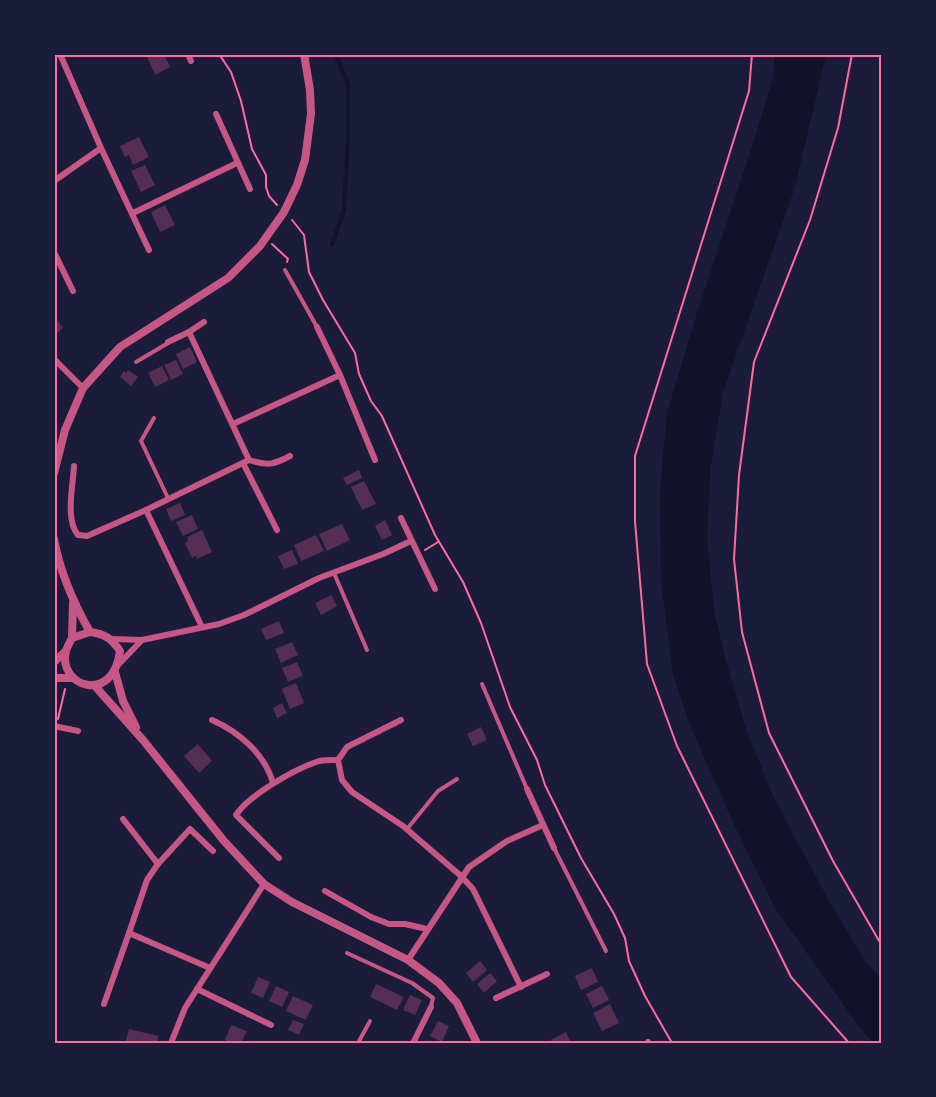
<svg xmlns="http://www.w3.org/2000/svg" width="936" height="1097" viewBox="0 0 936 1097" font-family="Signika,sans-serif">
<rect width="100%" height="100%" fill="#1b1b3a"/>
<path fill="#12122b" d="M 775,54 L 826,54 L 795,187 L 723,392 L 710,470 L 707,540 L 715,615 L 726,661 L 747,732 L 773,796 L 830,903 L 865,961 L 882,980 L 882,1043 L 874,1043 L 860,1028 L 775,908 L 731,818 L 689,723 L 673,675 L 661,581 L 660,490 L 667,413 L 698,310 L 752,147 L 773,78 Z"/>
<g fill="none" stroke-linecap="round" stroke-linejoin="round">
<path stroke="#12122b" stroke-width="4" d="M 332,245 L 344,210 L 348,140 L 348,83 L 335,54"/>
</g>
<g fill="#542f53">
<path d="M 146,54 L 164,54 L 170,67 L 155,75 Z"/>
<path d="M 139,137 L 149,157 L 133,165 L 129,155 L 125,157 L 120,146 Z"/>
<path d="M 145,165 L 155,185 L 141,192 L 131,171 Z"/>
<path d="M 165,205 L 175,225 L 160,232 L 151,212 Z"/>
<path d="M 54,316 L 63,328 L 54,336 Z"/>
<path d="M 190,347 L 197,362 L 183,369 L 176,354 Z"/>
<path d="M 176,360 L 183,374 L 171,380 L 164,365 Z"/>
<path d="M 162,366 L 169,380 L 155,387 L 148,373 Z"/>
<path d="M 128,370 L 138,377 L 131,386 L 120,377 L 124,371 L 126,373 Z"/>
<path d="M 359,470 L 362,478 L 347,485 L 343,478 Z"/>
<path d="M 364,481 L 376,504 L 362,510 L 351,487 Z"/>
<path d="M 180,503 L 185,515 L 171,521 L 166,509 Z"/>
<path d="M 192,515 L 198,529 L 183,536 L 176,522 Z"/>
<path d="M 385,520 L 392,535 L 382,540 L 375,526 Z"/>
<path d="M 342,524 L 350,540 L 327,551 L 319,534 Z"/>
<path d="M 202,530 L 212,552 L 197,559 L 196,556 L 192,558 L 185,543 L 188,541 L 187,537 Z"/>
<path d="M 316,535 L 324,551 L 301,561 L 294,545 Z"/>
<path d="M 292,550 L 298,564 L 284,569 L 278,556 Z"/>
<path d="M 331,595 L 337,606 L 321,615 L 315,603 Z"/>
<path d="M 279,621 L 284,633 L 266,640 L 261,629 Z"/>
<path d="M 292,642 L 298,655 L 281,663 L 275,649 Z"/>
<path d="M 297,662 L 303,676 L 288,682 L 282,668 Z"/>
<path d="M 296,683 L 304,703 L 290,709 L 282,689 Z"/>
<path d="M 282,703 L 287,713 L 277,718 L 273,708 Z"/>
<path d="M 481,727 L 487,740 L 473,746 L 467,734 Z"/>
<path d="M 198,744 L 212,761 L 199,773 L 184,756 Z"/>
<path d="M 480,961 L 487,970 L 473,982 L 466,973 Z"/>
<path d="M 592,968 L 598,982 L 581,990 L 575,976 Z"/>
<path d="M 490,973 L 497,981 L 484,993 L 477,984 Z"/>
<path d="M 258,977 L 270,982 L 263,998 L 251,993 Z"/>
<path d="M 376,984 L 404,997 L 397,1010 L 370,997 Z"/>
<path d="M 276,986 L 289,992 L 282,1007 L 269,1001 Z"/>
<path d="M 602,986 L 609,1000 L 593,1008 L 586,994 Z"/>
<path d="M 410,995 L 422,1000 L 415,1015 L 403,1010 Z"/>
<path d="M 293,996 L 313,1005 L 306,1020 L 286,1011 Z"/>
<path d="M 610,1004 L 619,1023 L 602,1031 L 593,1013 Z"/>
<path d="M 293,1020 L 304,1024 L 299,1035 L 288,1030 Z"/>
<path d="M 438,1021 L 449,1026 L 442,1042 L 430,1036 Z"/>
<path d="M 231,1025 L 247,1031 L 241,1043 L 232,1043 L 225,1040 Z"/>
<path d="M 129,1029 L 158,1036 L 157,1043 L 125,1043 Z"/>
<path d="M 566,1032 L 571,1043 L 552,1043 L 551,1040 Z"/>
</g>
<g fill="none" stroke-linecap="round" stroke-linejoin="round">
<g stroke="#ff6b9d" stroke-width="2">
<path d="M 219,54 L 231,72 L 241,101 L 252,149 L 266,175 L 266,187 L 269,196 L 277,205"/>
<path d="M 752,54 L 749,91 L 635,456 L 635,521 L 647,664 L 677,746 L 791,977 L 849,1043"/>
<path d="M 852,54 L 838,128 L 810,220 L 754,362 L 739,475 L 734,559 L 742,632 L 769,733 L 833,861 L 882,946"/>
<path d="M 292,220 L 304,235 L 309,272 L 323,300 L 355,353 L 359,374 L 371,401 L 382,416 L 435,535 L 463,582 L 481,623 L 510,707 L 537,760 L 545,785 L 581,858 L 614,914 L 625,938 L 629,961 L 645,996 L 672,1043"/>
<path d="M 272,244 L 288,259 L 287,262"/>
<path d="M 425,550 L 438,542"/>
<path d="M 58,719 L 65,689"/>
</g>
<g stroke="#c65784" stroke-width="4">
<path d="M 285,270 L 317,327"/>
<path d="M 136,362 L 168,343"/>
<path d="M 154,418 L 141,441 L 168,498"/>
<path d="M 334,573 L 367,650"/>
<path d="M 482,684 L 527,789"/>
<path d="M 407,829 L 438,791 L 457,779"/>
<path d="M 554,848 L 606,951"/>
<path d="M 347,953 L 412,983 L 433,998 L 431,1006"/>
<path d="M 358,1043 L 370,1021"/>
</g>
<g stroke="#c65784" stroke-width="6">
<path d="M 188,54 L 191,61"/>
<path d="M 216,114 L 250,189"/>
<path d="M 101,148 L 149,250"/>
<path d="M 54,181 L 101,148 L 60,54"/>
<path d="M 133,213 L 237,163"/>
<path d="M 54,252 L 73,291"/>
<path d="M 317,327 L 340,375"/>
<path d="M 189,332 L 204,322"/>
<path d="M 168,342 L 189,332 L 249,460 L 146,510 L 202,627"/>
<path d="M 54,359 L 83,388"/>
<path d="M 233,424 L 340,375 L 375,460"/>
<path d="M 249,460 C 268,466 273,465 290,456"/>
<path d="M 243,463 L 277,530"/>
<path d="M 74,466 C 73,486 65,520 78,535 L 87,536 L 146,510"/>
<path d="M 401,518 L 435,589"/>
<path d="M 112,639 L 142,640 L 219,624 L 244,615 L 319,578 L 383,554 L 411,541"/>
<path d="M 118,665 L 142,640"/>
<path d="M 212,720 C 239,732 265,754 273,783"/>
<path d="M 401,720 L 347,747 L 338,760 L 342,780 L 352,792 L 403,826 L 461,876 L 473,889 L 521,987"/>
<path d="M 54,726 L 78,731"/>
<path d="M 527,789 L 554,848"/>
<path d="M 123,819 L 158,864"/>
<path d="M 279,858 L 236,815 C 249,795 295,769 319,761 C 324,760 332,760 338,760"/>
<path d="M 325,891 L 371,917 L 389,924 L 405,924 L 427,929"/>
<path d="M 408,960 L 469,867 L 507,841 L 543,825"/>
<path d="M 210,968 L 129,933 L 147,880 L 158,864 L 190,829 L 213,851"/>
<path d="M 197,989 L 271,1025"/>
<path d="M 496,998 L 547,974"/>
<path d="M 104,1004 L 129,933"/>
<path d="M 648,1042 L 648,1043"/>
<path d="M 171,1043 L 185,1008 L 264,884"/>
<path d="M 413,1043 L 431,1007"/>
</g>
<g stroke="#c65784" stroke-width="8">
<path d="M 54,473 L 65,430 L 83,388 L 120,347 L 228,278 L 260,246 L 284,212 L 297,185 L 305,160 L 311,114 L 310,90 L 304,54"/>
<path d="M 54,539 C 60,573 73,602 90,632"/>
<path d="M 90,632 C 105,634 111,638 120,651 C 113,706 57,686 66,651 C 67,647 70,642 72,638 Z"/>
<path d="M 72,638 L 73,603"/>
<path d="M 54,662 L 65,652"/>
<path d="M 115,672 L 123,701 L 136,727"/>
<path d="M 54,678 L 73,678"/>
<path d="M 94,685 L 143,740 L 224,841 L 264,884 L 292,902 L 408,960 L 439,983 L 457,1003 L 477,1043"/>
</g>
</g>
<rect width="936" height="1097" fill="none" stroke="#1b1b3a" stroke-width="111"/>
<rect x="56" y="56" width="824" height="986" fill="none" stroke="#ff6b9d" stroke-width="2"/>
</svg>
